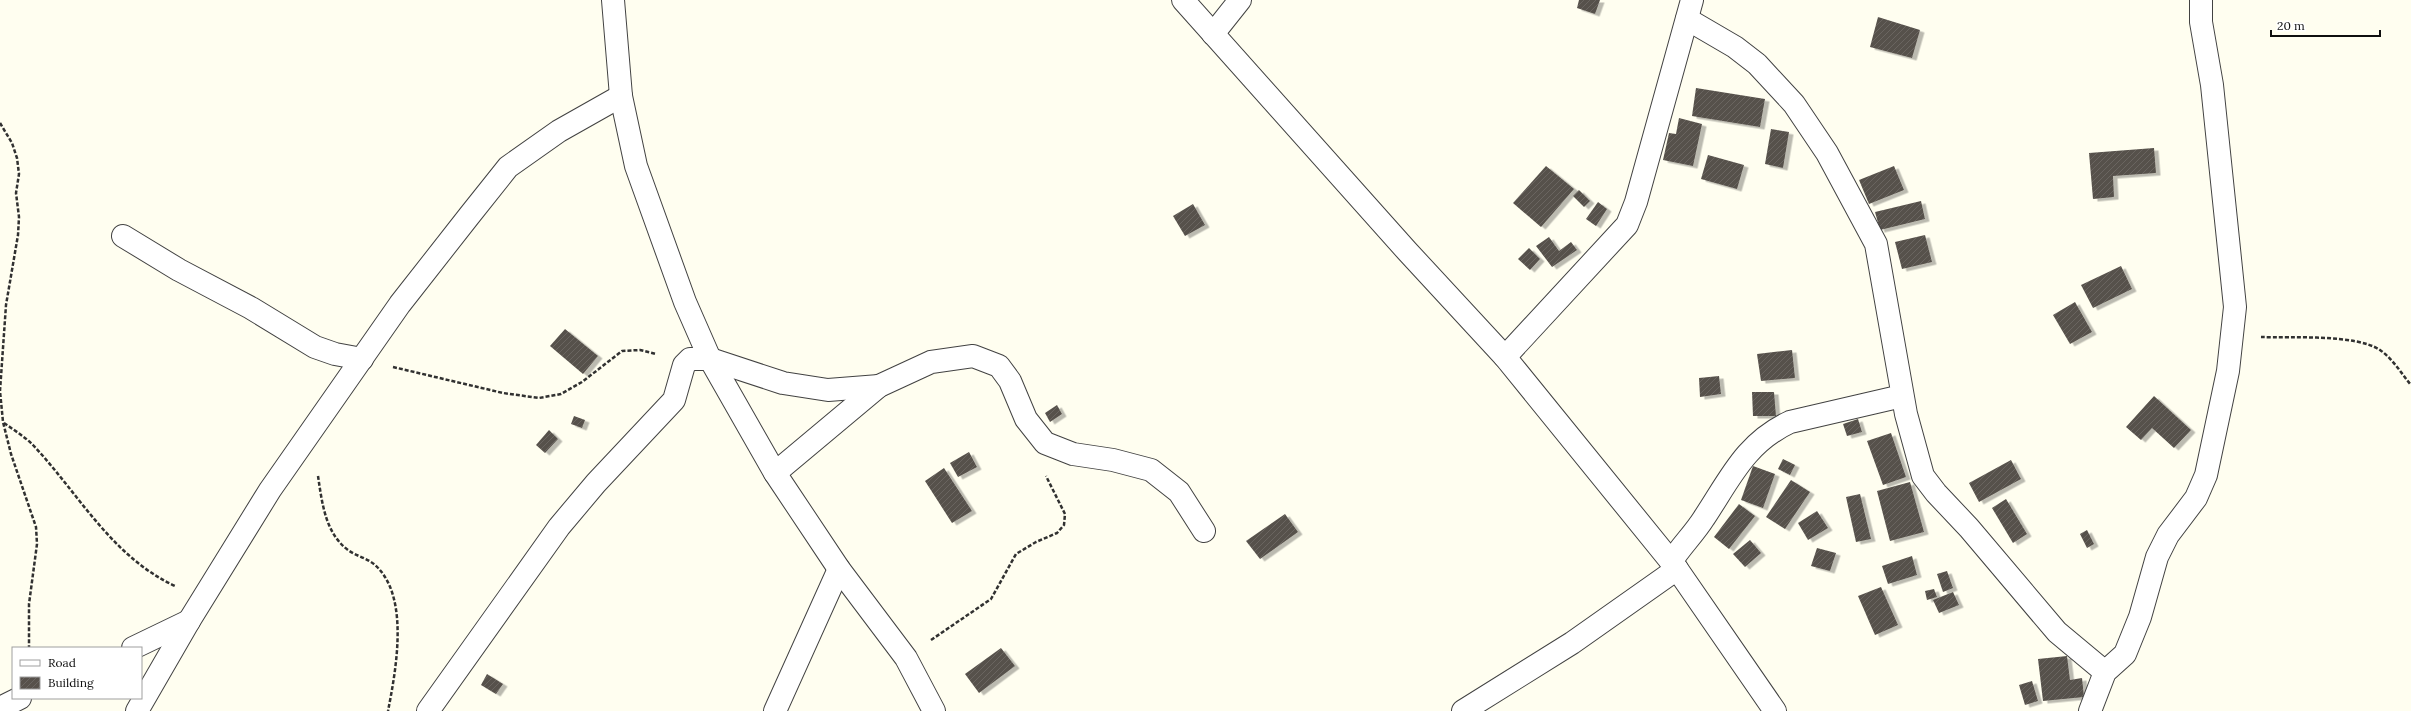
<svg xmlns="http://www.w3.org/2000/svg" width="2411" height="711" viewBox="0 0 2411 711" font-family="Lora,serif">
<defs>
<pattern id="building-hatch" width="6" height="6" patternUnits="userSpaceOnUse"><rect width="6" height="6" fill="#57514b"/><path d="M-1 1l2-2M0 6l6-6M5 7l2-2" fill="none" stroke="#6a6561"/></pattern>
<filter id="shadow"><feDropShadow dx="4.5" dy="2.5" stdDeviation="0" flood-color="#0004"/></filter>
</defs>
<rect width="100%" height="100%" fill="#fffef0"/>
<g fill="url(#building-hatch)" filter="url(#shadow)">
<path d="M 1579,0 L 1600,0 L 1595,14 L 1577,8 Z"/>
<path d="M 1878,17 L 1920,30 L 1912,58 L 1870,47 Z"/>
<path d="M 1696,88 L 1765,99 L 1760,127 L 1692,116 Z"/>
<path d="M 1679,118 L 1702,124 L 1693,166 L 1663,160 L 1669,133 L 1676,134 Z"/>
<path d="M 1771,129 L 1789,132 L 1783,168 L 1765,164 Z"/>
<path d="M 2154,148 L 2156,173 L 2113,176 L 2114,197 L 2093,199 L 2089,153 Z"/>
<path d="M 1708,155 L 1744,165 L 1737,189 L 1701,179 Z"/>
<path d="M 1546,166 L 1574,189 L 1541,227 L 1513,203 Z"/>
<path d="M 1894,166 L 1904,190 L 1869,204 L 1859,180 Z"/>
<path d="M 1579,190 L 1590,201 L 1584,207 L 1573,196 Z"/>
<path d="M 1921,201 L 1925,219 L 1880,230 L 1875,212 Z"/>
<path d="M 1598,202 L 1607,209 L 1596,226 L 1586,219 Z"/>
<path d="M 1193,204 L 1205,225 L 1185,236 L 1173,216 Z"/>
<path d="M 1925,235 L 1932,262 L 1902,269 L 1895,242 Z"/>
<path d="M 1549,237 L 1559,251 L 1571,242 L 1577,250 L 1552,267 L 1536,246 Z"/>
<path d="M 1529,248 L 1540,259 L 1530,270 L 1518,259 Z"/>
<path d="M 2121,266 L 2132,289 L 2093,308 L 2081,285 Z"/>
<path d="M 2075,302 L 2092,332 L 2070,344 L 2053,315 Z"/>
<path d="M 565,329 L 598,356 L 583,374 L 550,346 Z"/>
<path d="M 1792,350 L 1795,378 L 1761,381 L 1757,354 Z"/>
<path d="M 1719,376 L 1721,394 L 1700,397 L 1699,378 Z"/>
<path d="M 1752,392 L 1774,392 L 1776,416 L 1753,416 Z"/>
<path d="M 2154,396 L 2191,430 L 2174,448 L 2152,428 L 2141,440 L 2126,427 Z"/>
<path d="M 1057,405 L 1062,414 L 1050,422 L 1045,413 Z"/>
<path d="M 574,416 L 585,420 L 582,428 L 571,424 Z"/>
<path d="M 1858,419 L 1862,432 L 1847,436 L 1843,424 Z"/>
<path d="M 549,430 L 558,439 L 545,453 L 536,445 Z"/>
<path d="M 1891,433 L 1906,477 L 1883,485 L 1867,441 Z"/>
<path d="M 969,452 L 977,467 L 958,477 L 950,463 Z"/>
<path d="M 1783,459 L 1795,465 L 1790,475 L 1778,469 Z"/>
<path d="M 2011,460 L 2021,479 L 1979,502 L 1969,483 Z"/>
<path d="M 1753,466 L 1775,474 L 1763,508 L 1741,500 Z"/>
<path d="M 944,468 L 972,511 L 952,523 L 925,481 Z"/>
<path d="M 1791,480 L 1810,492 L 1785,529 L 1766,517 Z"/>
<path d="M 1910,482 L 1924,532 L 1890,541 L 1877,491 Z"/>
<path d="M 1860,494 L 1871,539 L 1856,542 L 1846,497 Z"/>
<path d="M 2006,499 L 2027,534 L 2013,543 L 1992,508 Z"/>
<path d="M 1739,504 L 1755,516 L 1729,549 L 1714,537 Z"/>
<path d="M 1817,511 L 1828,528 L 1808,540 L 1798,523 Z"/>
<path d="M 1285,514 L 1298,532 L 1260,559 L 1246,541 Z"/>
<path d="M 2087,530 L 2094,544 L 2087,548 L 2080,534 Z"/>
<path d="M 1750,540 L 1761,553 L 1745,567 L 1733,554 Z"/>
<path d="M 1817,548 L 1836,553 L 1830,571 L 1811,566 Z"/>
<path d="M 1912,556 L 1917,575 L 1888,584 L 1882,566 Z"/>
<path d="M 1947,571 L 1953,588 L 1943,592 L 1937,574 Z"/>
<path d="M 1881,587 L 1898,625 L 1875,635 L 1858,596 Z"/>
<path d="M 1934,589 L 1937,597 L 1927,600 L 1925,591 Z"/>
<path d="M 1953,592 L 1959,605 L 1939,613 L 1933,600 Z"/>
<path d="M 1001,648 L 1015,666 L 979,693 L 965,674 Z"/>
<path d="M 2067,656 L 2070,680 L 2082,678 L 2084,697 L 2043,701 L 2038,659 Z"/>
<path d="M 487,674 L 503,684 L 496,694 L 481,685 Z"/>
<path d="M 2032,681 L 2038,701 L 2025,705 L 2019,685 Z"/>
</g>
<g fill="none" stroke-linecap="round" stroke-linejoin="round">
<g stroke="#424242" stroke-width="24">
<g id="minor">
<path d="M 613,0 L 621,96 L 636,166 L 685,302 L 710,359 L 775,473 L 839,569 L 906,658 L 934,711"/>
<path d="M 1687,19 L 1735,47 L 1757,64 L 1794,104 L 1827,153 L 1876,244 L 1906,414 L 1923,476 L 1936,493 L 1969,528 L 2057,632 L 2105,672"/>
<path d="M 1213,34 L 1240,0"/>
<path d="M 123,236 L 179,270 L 251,308 L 315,347 L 335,354 L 362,359"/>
<path d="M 1505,357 L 1627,225 L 1636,202 L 1692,0"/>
<path d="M 775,473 L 879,386 L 931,362 L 973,356 L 999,366 L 1010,381 L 1026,419 L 1045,443 L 1073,454 L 1113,460 L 1151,470 L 1179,492 L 1204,531"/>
<path d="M 1671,562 C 1681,546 1694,534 1704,518 C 1730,479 1745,443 1790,422 L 1902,396"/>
<path d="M 133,648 L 189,621"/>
<path d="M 0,708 L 20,698"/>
<path d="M 137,711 L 189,621 L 270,490 L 400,304 L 469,216 L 508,167 L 559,131 L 621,96"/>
<path d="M 428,711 L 559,527 L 596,483 L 674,400 L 684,365 L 690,359 L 710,359 L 783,383 L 828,390 L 879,386"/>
<path d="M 775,711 L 839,569"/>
<path d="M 1463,711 L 1572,643 L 1677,569"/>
<path d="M 2090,711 L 2105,672 L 2125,654 L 2140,617 L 2157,557 L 2168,535 L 2196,498 L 2206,475 L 2228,371 L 2235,307 L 2212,85 L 2201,22 L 2201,0"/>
</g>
</g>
<g stroke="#424242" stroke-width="24">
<path id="tertiary" d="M 1183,0 L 1407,251 L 1505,357 L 1677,569 L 1775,711"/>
</g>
<g stroke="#313131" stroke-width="2.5" stroke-dasharray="4 2" stroke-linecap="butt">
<path d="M 0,123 L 12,143 L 17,158 L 19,174 L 16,193 L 19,217 L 18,235 L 6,305 L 0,391 L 3,422 L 11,454 L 36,527 L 37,544 L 29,604 L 29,648"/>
<path d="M 2261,337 C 2292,338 2356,334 2380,350 C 2393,359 2401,373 2411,385"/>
<path d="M 393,367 L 503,393 L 539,398 L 561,394 L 582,382 L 622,351 L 640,350 L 656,354"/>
<path d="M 4,423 C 14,430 25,437 33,445 C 79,494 112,557 175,586"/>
<path d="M 318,476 C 322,502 325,533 348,550 C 356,556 367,558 375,565 C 410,596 396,670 388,711"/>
<path d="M 931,640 L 991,599 L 1016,554 L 1036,542 L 1057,533 L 1064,525 L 1065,514 L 1046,476"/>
</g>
<use href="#minor" stroke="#fff" stroke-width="22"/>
<use href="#tertiary" stroke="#fff" stroke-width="22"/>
</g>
<rect x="12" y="647" width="130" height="52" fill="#ffffff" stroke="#9f9f9f"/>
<rect x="20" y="660" width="20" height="6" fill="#ffffff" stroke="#9f9f9f"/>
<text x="48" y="667" font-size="12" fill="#0f0f0f">Road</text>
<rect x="20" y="677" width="20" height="12" fill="url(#building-hatch)" stroke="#9f9f9f"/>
<text x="48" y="687" font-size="12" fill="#0f0f0f">Building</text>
<path d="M2271 30v6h109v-6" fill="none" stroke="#0f0f0f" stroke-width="2"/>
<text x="2277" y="30" font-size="12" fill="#0f0f0f" stroke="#ffffff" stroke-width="3" paint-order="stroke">20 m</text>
</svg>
